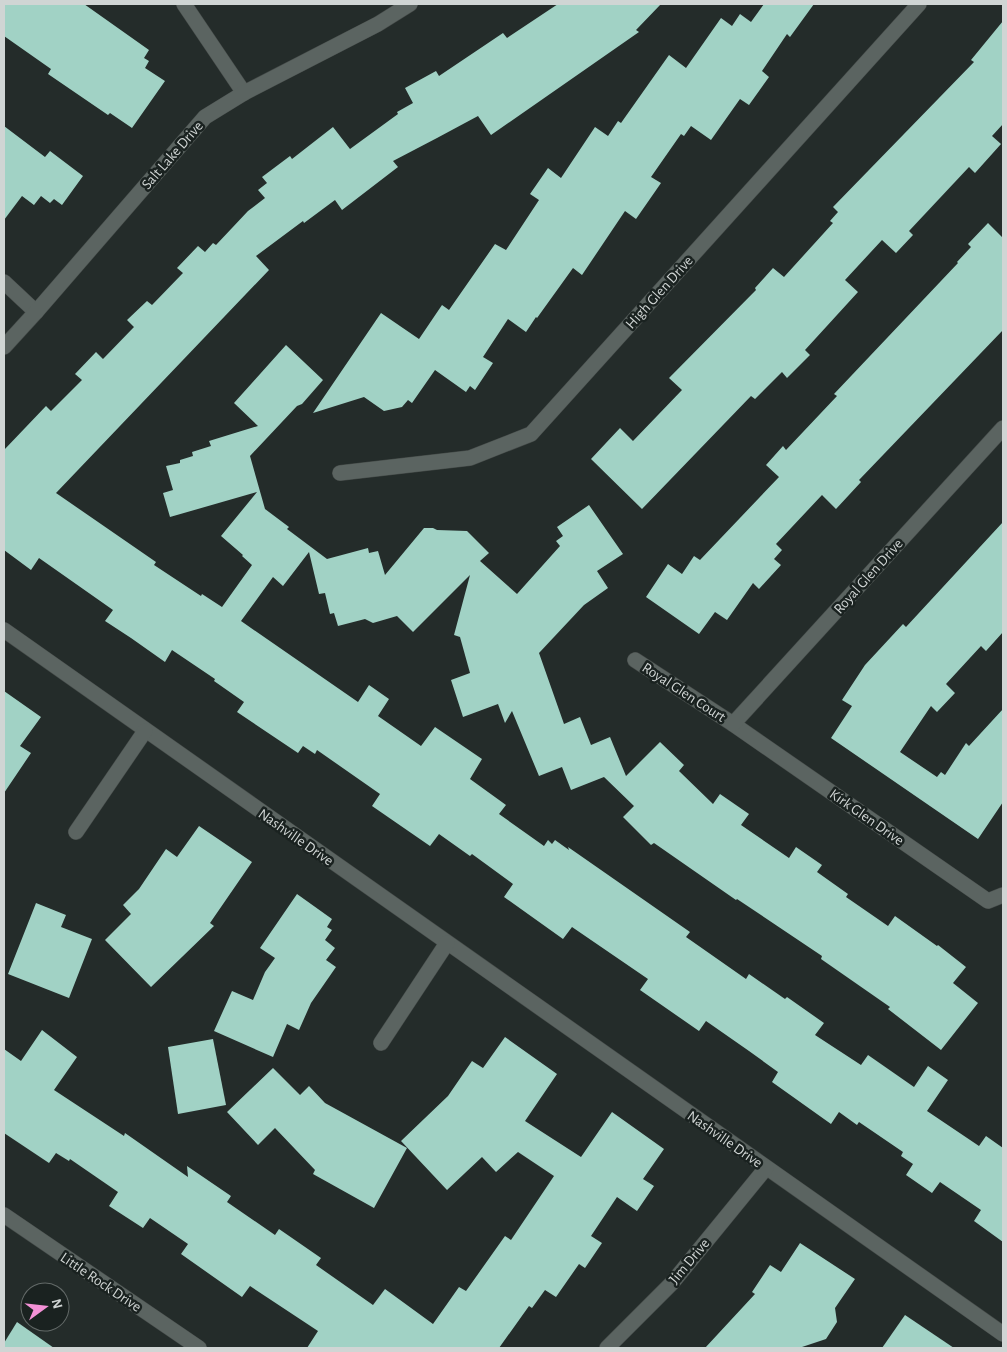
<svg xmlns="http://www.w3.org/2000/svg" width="1007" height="1352" viewBox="0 0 1007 1352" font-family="'Alegreya Sans',sans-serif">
<rect width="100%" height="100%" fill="#242c2a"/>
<g fill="#a1d2c5">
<path d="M 4,4 L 84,4 L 149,50 L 144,58 L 149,61 L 145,68 L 165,81 L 132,128 L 110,113 L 108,115 L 48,74 L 51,69 L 4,36 Z"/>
<path d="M 558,4 L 661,4 L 636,30 L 639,32 L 491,135 L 478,116 L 437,138 L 393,161 L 398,167 L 342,210 L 335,200 L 304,223 L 303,221 L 256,256 L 269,270 L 56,493 L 156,562 L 154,565 L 201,596 L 202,594 L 222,607 L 252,565 L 242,556 L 243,555 L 221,536 L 257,492 L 170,517 L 163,493 L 173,490 L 166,466 L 180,463 L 180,460 L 193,456 L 192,452 L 211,446 L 209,441 L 258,426 L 234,403 L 286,345 L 323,380 L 302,404 L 297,406 L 250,456 L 265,509 L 289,527 L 287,529 L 327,559 L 368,548 L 369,553 L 378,551 L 385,575 L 424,528 L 433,528 L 437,530 L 467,531 L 489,553 L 480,561 L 517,594 L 560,546 L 556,541 L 563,536 L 557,527 L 589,505 L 623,554 L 597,571 L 608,588 L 584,605 L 539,653 L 564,724 L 580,717 L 591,745 L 610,737 L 626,776 L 660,742 L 684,765 L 679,771 L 713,804 L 720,794 L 749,814 L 741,825 L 789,858 L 796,847 L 822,865 L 817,872 L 848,894 L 846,897 L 888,926 L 895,916 L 937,946 L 938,945 L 966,967 L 953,983 L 978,1003 L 941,1050 L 888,1009 L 890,1007 L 821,959 L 822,956 L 737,899 L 736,900 L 654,843 L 651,845 L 623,817 L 634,806 L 604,777 L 571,790 L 562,767 L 539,776 L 512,711 L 505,723 L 498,704 L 463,717 L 451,680 L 470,673 L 460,637 L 454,635 L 470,575 L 413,632 L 397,616 L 373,623 L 365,619 L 338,626 L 334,613 L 330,614 L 325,593 L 319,594 L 309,552 L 283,586 L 273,577 L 241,621 L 358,702 L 369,685 L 389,699 L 378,716 L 421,746 L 435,727 L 482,759 L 470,779 L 506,805 L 499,814 L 544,846 L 548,840 L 552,844 L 555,840 L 569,850 L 568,847 L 690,932 L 686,937 L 746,979 L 749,974 L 785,999 L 787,997 L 824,1023 L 815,1035 L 861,1065 L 868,1055 L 914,1087 L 928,1066 L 948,1080 L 927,1111 L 979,1146 L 986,1136 L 1003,1148 L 1003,1242 L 974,1221 L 981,1210 L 940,1182 L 932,1193 L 906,1175 L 913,1164 L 901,1156 L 903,1152 L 859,1122 L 857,1125 L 839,1112 L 831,1124 L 772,1082 L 778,1072 L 749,1051 L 706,1021 L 699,1031 L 640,990 L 648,979 L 572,927 L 563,939 L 504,897 L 513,884 L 472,854 L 470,856 L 439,834 L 430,846 L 372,806 L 380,794 L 317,750 L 315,754 L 303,746 L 298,753 L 237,712 L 244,702 L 214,681 L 215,679 L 172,650 L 165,662 L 131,638 L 105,621 L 113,610 L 39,558 L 31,570 L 4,550 L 4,450 L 46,406 L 51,411 L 82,380 L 75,374 L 96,352 L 103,359 L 134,327 L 127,320 L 147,301 L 152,305 L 183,273 L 177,268 L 198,246 L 205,252 L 213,243 L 216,245 L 248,211 L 265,198 L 258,190 L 267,183 L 262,177 L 290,156 L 292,159 L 333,127 L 350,149 L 398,114 L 397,112 L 413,103 L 405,88 L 436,71 L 439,76 L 503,33 L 507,38 Z"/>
<path d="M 764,4 L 814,4 L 790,37 L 787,34 L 762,71 L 769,77 L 749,105 L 740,99 L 711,140 L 691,126 L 684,136 L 681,134 L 651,177 L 661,183 L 636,219 L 625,211 L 582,275 L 573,268 L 537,318 L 536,317 L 526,332 L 508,319 L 483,357 L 493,363 L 475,390 L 470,386 L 466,392 L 435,370 L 412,403 L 408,400 L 402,407 L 384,411 L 364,397 L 313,413 L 381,313 L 419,339 L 442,305 L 449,310 L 495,244 L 506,250 L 539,200 L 530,194 L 548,168 L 561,178 L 595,127 L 608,136 L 618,121 L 621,123 L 669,55 L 686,68 L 721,18 L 732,26 L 740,14 L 751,22 Z"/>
<path d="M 1003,21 L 1003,124 L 992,136 L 1001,144 L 975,173 L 969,167 L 909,231 L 913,235 L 896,253 L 882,240 L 845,280 L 858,292 L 805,350 L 810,355 L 787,378 L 782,372 L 755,399 L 751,396 L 642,509 L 591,459 L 620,428 L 633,441 L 682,390 L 669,378 L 756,290 L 755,288 L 773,268 L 784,277 L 833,223 L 830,221 L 838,212 L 833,207 L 974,62 L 971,60 Z"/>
<path d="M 4,126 L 45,157 L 50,151 L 83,176 L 62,205 L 54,199 L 50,203 L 41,196 L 34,205 L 22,196 L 4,220 Z"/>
<path d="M 988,223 L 1003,238 L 1003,330 L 859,480 L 861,482 L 836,509 L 822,495 L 776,544 L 782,550 L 774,559 L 781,565 L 759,589 L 753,583 L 727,620 L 715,612 L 699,634 L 646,597 L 668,564 L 682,574 L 694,556 L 700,560 L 779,477 L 766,465 L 783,446 L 786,450 L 837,396 L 834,394 L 958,263 L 957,262 L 971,247 L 968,244 Z"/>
<path d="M 1003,522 L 1003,632 L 986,651 L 981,646 L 946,684 L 955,693 L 937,712 L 931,706 L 900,752 L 937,777 L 941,772 L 945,775 L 966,743 L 969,746 L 1003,709 L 1003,802 L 978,839 L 831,738 L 852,706 L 842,700 L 865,665 L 903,624 L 906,627 Z"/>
<path d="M 4,691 L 41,717 L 20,746 L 31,753 L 4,793 Z"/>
<path d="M 199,826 L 252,862 L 210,923 L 214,926 L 151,987 L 105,940 L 131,914 L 123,905 L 139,889 L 166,849 L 177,857 Z"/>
<path d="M 297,894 L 332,919 L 327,927 L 332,930 L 325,940 L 335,948 L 326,960 L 336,967 L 311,1003 L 299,1030 L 287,1024 L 273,1057 L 214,1031 L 232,991 L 253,1000 L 265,972 L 275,958 L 260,948 Z"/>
<path d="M 36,903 L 66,915 L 61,927 L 92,939 L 69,998 L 8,974 Z"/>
<path d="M 42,1030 L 77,1057 L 54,1090 L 124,1136 L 125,1133 L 188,1177 L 187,1166 L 231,1196 L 227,1202 L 275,1235 L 279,1229 L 321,1258 L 316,1265 L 373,1305 L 385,1289 L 433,1324 L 459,1287 L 466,1291 L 505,1236 L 511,1240 L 554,1176 L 518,1152 L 496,1172 L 482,1157 L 447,1190 L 401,1141 L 448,1096 L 472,1061 L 483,1068 L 505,1037 L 557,1074 L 525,1121 L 581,1157 L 612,1112 L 664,1149 L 643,1179 L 654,1186 L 637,1211 L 617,1197 L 591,1236 L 602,1243 L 585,1268 L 579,1264 L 556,1297 L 545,1290 L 532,1308 L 529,1306 L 499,1348 L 307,1348 L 318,1331 L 250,1286 L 242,1297 L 181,1254 L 188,1244 L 150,1218 L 143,1228 L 109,1206 L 118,1192 L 70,1159 L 69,1161 L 56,1153 L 49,1163 L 4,1133 L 4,1049 L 21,1061 Z"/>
<path d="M 213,1039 L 226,1105 L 178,1114 L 168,1047 Z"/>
<path d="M 273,1068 L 300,1095 L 309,1086 L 325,1103 L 407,1148 L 374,1208 L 313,1174 L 315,1170 L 275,1128 L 258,1145 L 227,1112 Z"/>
<path d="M 800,1243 L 855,1279 L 835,1308 L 837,1322 L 826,1339 L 799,1348 L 705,1348 L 755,1294 L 752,1292 L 770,1265 L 781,1272 Z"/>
<path d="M 905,1315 L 954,1348 L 882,1348 Z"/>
<path d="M 17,1322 L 54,1348 L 4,1348 L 4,1343 Z"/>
</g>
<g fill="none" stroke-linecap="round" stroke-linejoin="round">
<g stroke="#444a48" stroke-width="16">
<g id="street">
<path d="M 184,4 L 244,93"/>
<path d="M 4,282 L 36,312"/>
<path d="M 4,347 L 36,312 L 205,117 L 244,93 L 378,24 L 410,4"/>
<path d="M 340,473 L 470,458 L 531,434 L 919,4"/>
<path d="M 4,630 L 1003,1334"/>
<path d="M 635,660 L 733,724 L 988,901 L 1003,895"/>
<path d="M 733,724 L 1003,428"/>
<path d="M 76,832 L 145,731"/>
<path d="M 381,1043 L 447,943"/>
<path d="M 4,1215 L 199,1348"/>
<path d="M 607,1348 L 672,1283 L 766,1168"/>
</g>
</g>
<use href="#street" stroke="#5b6461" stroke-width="15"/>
</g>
<g text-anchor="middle" stroke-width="5" stroke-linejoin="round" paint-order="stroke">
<g font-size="15" fill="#d0d5d4" stroke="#1a2220">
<text transform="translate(172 155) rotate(-49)" y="5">Salt Lake Drive</text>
<text transform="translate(659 292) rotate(-48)" y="5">High Glen Drive</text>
<text transform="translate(868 576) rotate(-48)" y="5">Royal Glen Drive</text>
<text transform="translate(684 692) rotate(33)" y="5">Royal Glen Court</text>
<text transform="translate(867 817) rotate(35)" y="5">Kirk Glen Drive</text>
<text transform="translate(296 837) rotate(35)" y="5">Nashville Drive</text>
<text transform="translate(725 1139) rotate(35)" y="5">Nashville Drive</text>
<text transform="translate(689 1261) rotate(-50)" y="5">Jim Drive</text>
<text transform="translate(101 1282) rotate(34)" y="5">Little Rock Drive</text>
</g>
</g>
<rect width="1007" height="1352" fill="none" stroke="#d0d5d4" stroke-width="10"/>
<g transform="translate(45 1307) rotate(75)"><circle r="24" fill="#1a2220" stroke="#636a68"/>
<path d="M0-4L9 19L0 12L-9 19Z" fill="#f391d6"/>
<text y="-8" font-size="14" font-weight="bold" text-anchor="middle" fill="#d0d5d4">N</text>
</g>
</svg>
